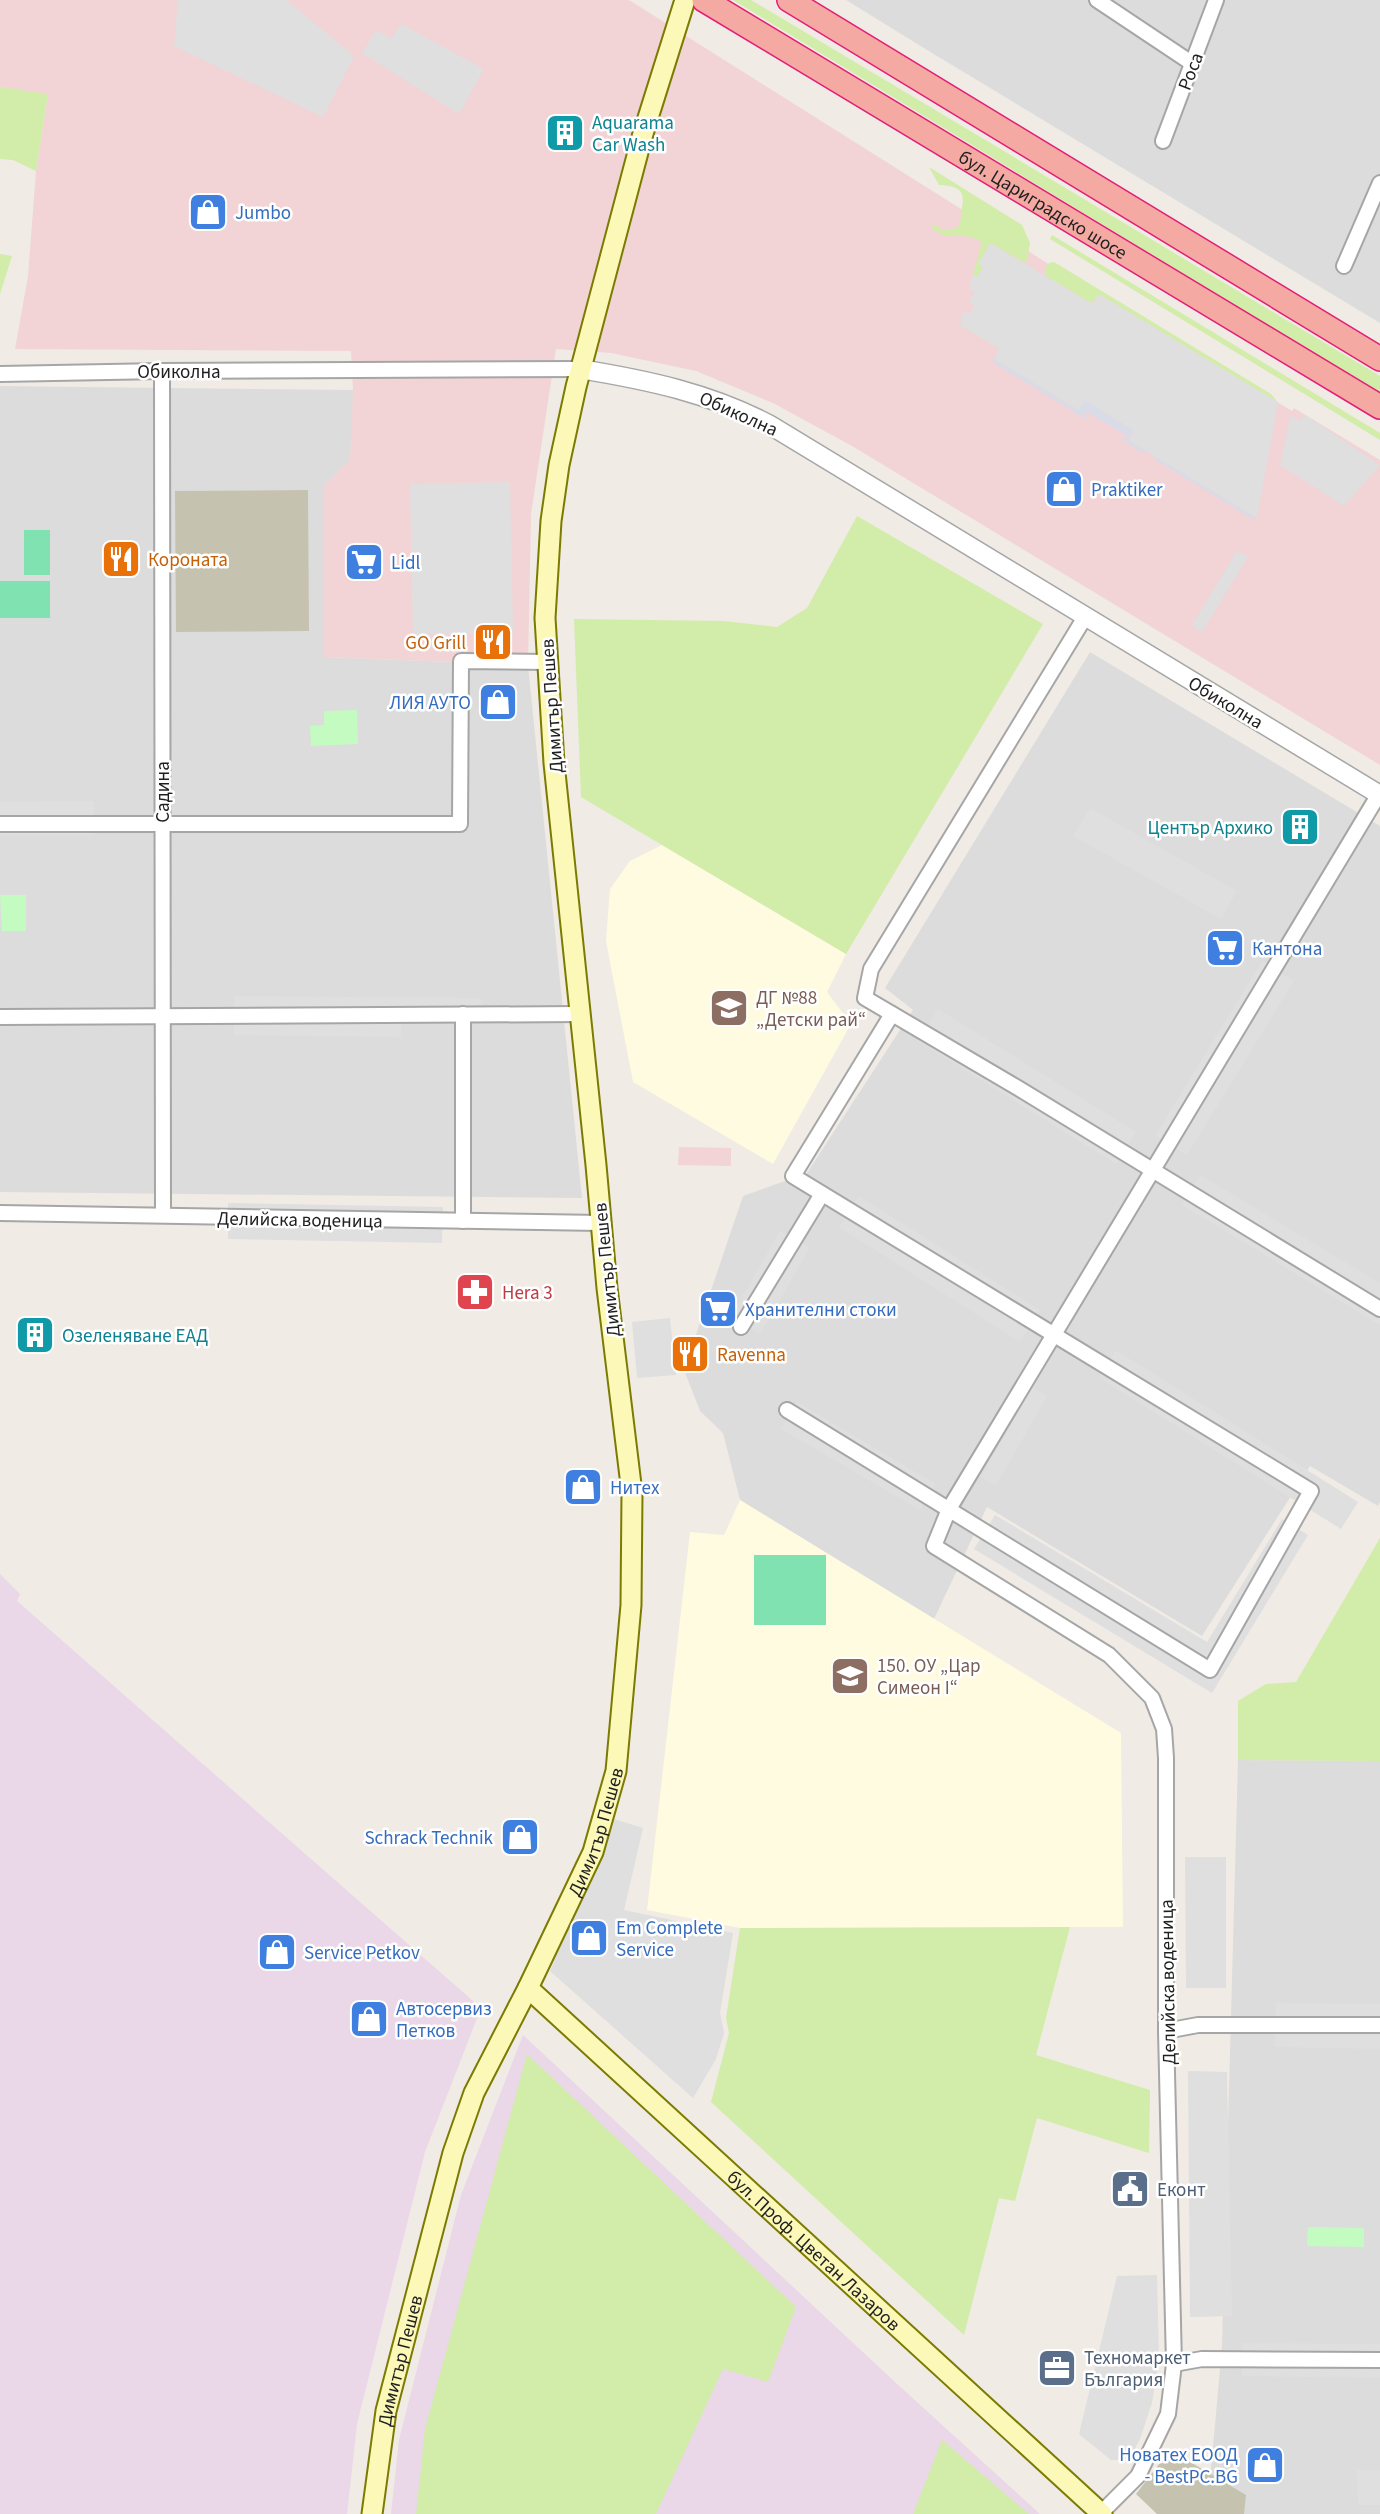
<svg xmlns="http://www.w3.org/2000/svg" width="1380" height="2514" viewBox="0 0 1380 2514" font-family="'Source Sans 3',sans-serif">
<rect width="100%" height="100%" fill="#f0ebe5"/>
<g fill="#dddcdc">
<path d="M 846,0 L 1380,0 L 1380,323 L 932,53 Z"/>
<path d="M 0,386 L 353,390 L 352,458 L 323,657 L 528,665 L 582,1198 L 0,1192 Z"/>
<path d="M 1090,652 L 1380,826 L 1380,1502 L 1378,1506 L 1310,1466 L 1202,1636 L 987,1507 L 934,1619 L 740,1500 L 723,1433 L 700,1411 L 684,1370 L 743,1196 L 807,1173 L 913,1010 L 885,988 Z"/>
<path d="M 1238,1760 L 1380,1761 L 1380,2514 L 1207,2514 L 1222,2346 Z"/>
</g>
<g fill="#f2d4d6">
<path d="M 0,0 L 629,0 L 1047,263 L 1292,411 L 1294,408 L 1380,460 L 1380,765 L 852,446 L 773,403 L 696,371 L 611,353 L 556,349 L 531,514 L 528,665 L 323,657 L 323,486 L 350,460 L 353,390 L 351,351 L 15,349 L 28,276 L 36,171 L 48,95 L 0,87 Z"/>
<path d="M 679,1147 L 731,1148 L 731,1166 L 678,1165 Z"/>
</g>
<g fill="#ead7e8">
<path d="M 0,1574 L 20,1594 L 17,1601 L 481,2008 L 425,2152 L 357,2424 L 347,2514 L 0,2514 Z"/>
<path d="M 523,2035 L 896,2383 L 1040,2514 L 391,2514 L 399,2440 L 461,2195 Z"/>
</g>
<g fill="#fffbe0">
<path d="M 662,845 L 846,954 L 827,992 L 851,1024 L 773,1164 L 633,1082 L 606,941 L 610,889 L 630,861 Z"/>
<path d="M 740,1500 L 1121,1733 L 1123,1927 L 740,1928 L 647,1910 L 690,1532 L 724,1535 Z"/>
</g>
<g fill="#c5c3b0">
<path d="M 308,490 L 309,631 L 176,632 L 175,491 Z"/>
<path d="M 1170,2450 L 1246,2495 L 1244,2514 L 1157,2514 L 1136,2494 Z"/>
</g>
<g fill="#d2eca9">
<path d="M 733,0 L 751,0 L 1380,376 L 1380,393 Z"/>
<path d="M 0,87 L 48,94 L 36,171 L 13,160 L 0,159 Z"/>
<path d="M 929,167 L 1022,225 L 1030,243 L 1027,261 L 1024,262 L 990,243 L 983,267 L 977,277 L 973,275 L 982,242 C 967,231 948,241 934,230 L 931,222 L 942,230 L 953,230 L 959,225 C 962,219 960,215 962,208 C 966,188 956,186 939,185 Z"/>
<path d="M 1052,235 L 1380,433 L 1380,440 L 1050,239 Z"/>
<path d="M 0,254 L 12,256 L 0,294 Z"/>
<path d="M 1054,262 L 1271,394 L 1276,400 L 1277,407 L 1274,400 L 1099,295 L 1091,303 L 1046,276 L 1046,267 L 1049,263 Z"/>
<path d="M 857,516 L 1043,624 L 846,954 L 581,797 L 574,619 L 724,621 L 777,627 L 807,608 Z"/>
<path d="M 1380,1538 L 1380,1761 L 1238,1760 L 1238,1701 L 1266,1684 L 1296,1682 Z"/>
<path d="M 1070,1927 L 1036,2055 L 1150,2090 L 1149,2153 L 1037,2118 L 1015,2201 L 999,2198 L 964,2335 L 711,2102 L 729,2033 L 726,2018 L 740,1928 Z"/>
<path d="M 527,2054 L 796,2307 L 768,2382 L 723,2369 L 656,2514 L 416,2514 L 425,2429 Z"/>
<path d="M 942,2440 L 1029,2514 L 913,2514 Z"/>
</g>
<g fill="#c3fbc1">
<path d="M 357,710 L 358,744 L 311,746 L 310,726 L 324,725 L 324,711 Z"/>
<path d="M 0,895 L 26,895 L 26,931 L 2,931 Z"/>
<path d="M 1308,2227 L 1364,2228 L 1364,2247 L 1307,2246 Z"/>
</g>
<g fill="#80e2b1">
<rect x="24" y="530" width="26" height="45"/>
<rect x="0" y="581" width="50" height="37"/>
<rect x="754" y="1555" width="72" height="70"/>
</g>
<g fill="#dfdfdf">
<path d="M 178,0 L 286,0 L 354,56 L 323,117 L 174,46 Z"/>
<path d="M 401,24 L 484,69 L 459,114 L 362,53 L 376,30 L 391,39 Z"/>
<path d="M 990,243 L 1091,303 L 1094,302 L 1099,294 L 1278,402 L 1257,518 L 1129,441 L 1133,430 L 1086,401 L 1079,410 L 994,359 L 999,349 L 960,325 L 963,311 L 969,315 L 974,305 L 969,302 L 975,292 L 969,288 L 973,275 L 977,277 L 983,267 L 978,264 Z"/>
<path d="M 1291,415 L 1300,421 L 1305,415 L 1380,465 L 1344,506 L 1280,465 Z"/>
<path d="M 510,482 L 513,633 L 413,635 L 410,484 Z"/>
<path d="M 1237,551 L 1248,557 L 1202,632 L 1192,625 Z"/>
<path d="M 94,801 L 94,835 L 0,835 L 0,802 Z"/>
<path d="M 1090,808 L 1237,891 L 1221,919 L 1073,836 Z"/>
<path d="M 1262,961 L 1294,981 L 1187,1155 L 1155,1136 Z"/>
<path d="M 234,996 L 481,998 L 481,1009 L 402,1009 L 401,1037 L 234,1035 Z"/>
<path d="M 938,1009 L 1136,1132 L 1116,1164 L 918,1041 Z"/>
<path d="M 1200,1175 L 1380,1283 L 1380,1325 L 1182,1205 Z"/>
<path d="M 859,1196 L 1040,1310 L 1020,1342 L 839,1227 Z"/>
<path d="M 228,1203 L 443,1207 L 442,1243 L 228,1239 Z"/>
<path d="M 780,1231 L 810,1248 L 760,1334 L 731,1317 Z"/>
<path d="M 670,1318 L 676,1375 L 637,1378 L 632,1322 Z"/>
<path d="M 1116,1350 L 1358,1502 L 1341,1529 L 1099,1378 Z"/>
<path d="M 1032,1388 L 1047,1396 L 996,1486 L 981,1477 Z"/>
<path d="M 797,1402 L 936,1484 L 920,1510 L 781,1429 Z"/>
<path d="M 995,1515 L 1207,1642 L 1282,1519 L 1308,1535 L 1212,1693 L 974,1549 Z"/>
<path d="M 614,1819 L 643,1828 L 624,1910 L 733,1933 L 720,2013 L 724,2033 L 716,2059 L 693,2098 L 550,1971 Z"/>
<path d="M 1185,1857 L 1226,1857 L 1226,1988 L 1186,1988 Z"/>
<path d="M 1276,2003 L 1380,2004 L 1380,2049 L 1275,2047 Z"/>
<path d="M 1188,2071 L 1227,2072 L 1232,2316 L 1190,2317 Z"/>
<path d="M 1157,2275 L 1159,2360 L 1152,2403 L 1140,2439 L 1132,2454 L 1122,2460 L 1111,2460 L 1079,2434 L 1117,2276 Z"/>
<path d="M 1242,2343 L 1380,2344 L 1380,2378 L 1242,2376 Z"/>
<path d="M 1357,2470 L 1380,2470 L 1380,2505 L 1358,2505 Z"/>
</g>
<g fill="#d9dbe6">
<path d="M 994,359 L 1078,410 L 1086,401 L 1133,430 L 1129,441 L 1145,450 L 1143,453 L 1119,438 L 1126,439 L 1127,436 L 1087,412 L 1085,415 L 1089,421 L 992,362 Z"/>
<path d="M 1156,457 L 1257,518 L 1253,519 L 1154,459 Z"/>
</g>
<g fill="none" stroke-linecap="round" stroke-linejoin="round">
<g stroke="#a6a6a6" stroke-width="18">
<g id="minor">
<path d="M 1097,0 L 1193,64"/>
<path d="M 1163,141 L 1216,0"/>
<path d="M 1344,266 L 1380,183"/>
<path d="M 162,371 L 163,1214"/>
<path d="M 0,374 L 162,371 L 580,369"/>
<path d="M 1085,617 L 871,969 L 865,998 L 1018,1088 L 1380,1309"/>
<path d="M 0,824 L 460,824 L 461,661 L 547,662"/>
<path d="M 463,1014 L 463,1221"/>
<path d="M 0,1017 L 581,1014"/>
<path d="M 0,1213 L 601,1223"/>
<path d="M 741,1327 L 822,1194"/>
<path d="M 787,1410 L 1210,1670 L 1311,1491 L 793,1176 L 892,1014"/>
<path d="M 1166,2031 L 1198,2025 L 1380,2025"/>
<path d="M 1174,2364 L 1202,2359 L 1380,2360"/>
<path d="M 1101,2513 L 1138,2476 L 1168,2414 L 1174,2364 L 1166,2031 L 1166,1758 L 1164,1729 L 1152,1698 L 1109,1655 L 934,1546 L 949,1509 L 1379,794"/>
</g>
</g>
<g stroke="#a6a6a6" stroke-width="21">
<path id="tertiary" d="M 580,369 C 647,380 710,393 770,425 L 1380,795"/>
</g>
<g stroke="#7c7b01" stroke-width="23">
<g id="secondary">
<path id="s1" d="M 528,1988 L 1102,2514"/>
<path id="s2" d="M 372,2514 L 386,2411 L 453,2153 L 474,2093 L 528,1988 L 593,1852 L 616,1771 L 631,1605 L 632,1493 L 607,1288 L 596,1165 L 554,763 L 545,618 L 551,521 L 559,465 L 576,387 L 642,137 L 685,0"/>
</g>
</g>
<g stroke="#e21f78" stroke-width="26">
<g id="trunk">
<path id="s3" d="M 704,0 L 1380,407"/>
<path d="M 789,0 L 1380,359"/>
</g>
</g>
<use href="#minor" stroke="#fff" stroke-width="14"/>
<use href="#tertiary" stroke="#fff" stroke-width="18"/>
<use href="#secondary" stroke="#fcf8b8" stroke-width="19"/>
<use href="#trunk" stroke="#f4aaa2" stroke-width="23"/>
</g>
<defs>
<g id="building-square" transform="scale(2.0125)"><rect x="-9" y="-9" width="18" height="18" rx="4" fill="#0f9aa8" stroke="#fff"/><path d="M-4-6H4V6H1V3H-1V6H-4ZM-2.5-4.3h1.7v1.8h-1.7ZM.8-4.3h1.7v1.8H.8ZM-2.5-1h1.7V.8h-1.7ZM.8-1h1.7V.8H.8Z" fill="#fff"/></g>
<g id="shop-square" transform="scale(2.0125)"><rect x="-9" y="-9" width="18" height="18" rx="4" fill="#3f7fe0" stroke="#fff"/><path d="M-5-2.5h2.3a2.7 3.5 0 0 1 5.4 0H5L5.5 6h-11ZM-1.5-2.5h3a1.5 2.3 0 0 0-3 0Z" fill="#fff"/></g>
<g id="restaurant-square" transform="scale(2.0125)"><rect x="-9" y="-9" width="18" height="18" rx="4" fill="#e8710a" stroke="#fff"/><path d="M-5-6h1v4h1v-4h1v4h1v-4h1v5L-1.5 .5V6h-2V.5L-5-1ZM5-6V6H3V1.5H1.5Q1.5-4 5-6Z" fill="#fff"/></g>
<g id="supermarket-square" transform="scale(2.0125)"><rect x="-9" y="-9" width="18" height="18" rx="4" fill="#3f7fe0" stroke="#fff"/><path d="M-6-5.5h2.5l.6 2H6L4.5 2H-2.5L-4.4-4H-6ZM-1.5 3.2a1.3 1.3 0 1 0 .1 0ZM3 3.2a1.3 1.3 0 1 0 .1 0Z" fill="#fff"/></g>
<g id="school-square" transform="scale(2.0125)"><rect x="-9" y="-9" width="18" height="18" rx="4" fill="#8d6e63" stroke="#fff"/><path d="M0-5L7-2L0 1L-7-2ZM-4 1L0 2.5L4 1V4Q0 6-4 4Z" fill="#fff"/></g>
<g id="pharmacy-square" transform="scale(2.0125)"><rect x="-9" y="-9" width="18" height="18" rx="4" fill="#e0444e" stroke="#fff"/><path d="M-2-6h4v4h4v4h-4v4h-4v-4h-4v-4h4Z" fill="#fff"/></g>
<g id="civic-square" transform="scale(2.0125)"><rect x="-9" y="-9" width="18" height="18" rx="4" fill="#5c6f8a" stroke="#fff"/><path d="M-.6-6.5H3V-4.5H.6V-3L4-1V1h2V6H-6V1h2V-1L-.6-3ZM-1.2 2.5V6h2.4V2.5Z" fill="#fff"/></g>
<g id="office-square" transform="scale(2.0125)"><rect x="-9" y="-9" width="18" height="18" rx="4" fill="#5c6f8a" stroke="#fff"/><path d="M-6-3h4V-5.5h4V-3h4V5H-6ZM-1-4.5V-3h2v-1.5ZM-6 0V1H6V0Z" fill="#fff"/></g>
</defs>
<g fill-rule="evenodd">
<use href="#building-square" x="565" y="133"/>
<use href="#shop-square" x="208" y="212"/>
<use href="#shop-square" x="1064" y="489"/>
<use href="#restaurant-square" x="121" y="559"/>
<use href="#supermarket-square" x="364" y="562"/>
<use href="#restaurant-square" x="493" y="642"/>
<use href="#shop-square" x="498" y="702"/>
<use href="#building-square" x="1300" y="827"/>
<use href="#supermarket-square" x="1225" y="948"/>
<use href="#school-square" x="729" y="1008"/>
<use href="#pharmacy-square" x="475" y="1292"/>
<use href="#supermarket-square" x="718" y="1309"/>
<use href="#building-square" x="35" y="1335"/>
<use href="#restaurant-square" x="690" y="1354"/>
<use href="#shop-square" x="583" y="1487"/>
<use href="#school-square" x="850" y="1676"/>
<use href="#shop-square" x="520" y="1837"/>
<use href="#shop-square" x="589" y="1938"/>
<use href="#shop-square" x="277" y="1952"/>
<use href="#shop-square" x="369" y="2019"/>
<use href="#civic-square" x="1130" y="2189"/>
<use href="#office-square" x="1057" y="2368"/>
<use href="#shop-square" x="1265" y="2465"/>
</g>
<g text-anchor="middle" stroke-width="5" stroke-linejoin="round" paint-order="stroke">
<g font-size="19" fill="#1f1f1f" stroke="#fff">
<text transform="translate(1190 71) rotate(-69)" y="7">Роса</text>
<text dy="7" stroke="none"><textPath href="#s3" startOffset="396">бул. Цариградско шосе</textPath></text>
<text x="179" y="378">Обиколна</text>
<text transform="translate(739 413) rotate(24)" y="7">Обиколна</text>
<text transform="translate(1226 702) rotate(31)" y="7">Обиколна</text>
<text transform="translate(551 706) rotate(-94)" y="7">Димитър Пешев</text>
<text transform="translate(162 792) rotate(-90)" y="7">Садина</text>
<text transform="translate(300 1219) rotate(1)" y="7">Делийска воденица</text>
<text transform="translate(606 1270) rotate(-96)" y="7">Димитър Пешев</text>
<text dy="7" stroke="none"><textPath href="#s2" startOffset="723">Димитър Пешев</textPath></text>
<text transform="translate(1167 1982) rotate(-91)" y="7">Делийска воденица</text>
<text dy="7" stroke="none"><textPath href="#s1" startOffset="388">бул. Проф. Цветан Лазаров</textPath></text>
<text dy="7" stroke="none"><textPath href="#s2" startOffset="156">Димитър Пешев</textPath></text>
</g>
<g font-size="19" fill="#0d838f" stroke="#fff" text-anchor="start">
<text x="592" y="129">Aquarama<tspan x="592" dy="22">Car Wash</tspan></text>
<text x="1273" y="834" text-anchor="end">Център Архико</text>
<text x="62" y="1342">Озеленяване ЕАД</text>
</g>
<g font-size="19" fill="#366cbe" stroke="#fff" text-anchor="start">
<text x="235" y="219">Jumbo</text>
<text x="1091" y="496">Praktiker</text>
<text x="391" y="569">Lidl</text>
<text x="471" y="709" text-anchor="end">ЛИЯ АУТО</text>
<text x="1252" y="955">Кантона</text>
<text x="745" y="1316">Хранителни стоки</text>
<text x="610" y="1494">Нитех</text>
<text x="493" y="1844" text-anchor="end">Schrack Technik</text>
<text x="616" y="1934">Em Complete<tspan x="616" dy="22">Service</tspan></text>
<text x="304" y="1959">Service Petkov</text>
<text x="396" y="2015">Автосервиз<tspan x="396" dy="22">Петков</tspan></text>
<text x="1238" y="2461" text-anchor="end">Новатех ЕООД<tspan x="1238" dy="22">- BestPC.BG</tspan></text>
</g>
<g font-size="19" fill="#c56008" stroke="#fff" text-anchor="start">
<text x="148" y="566">Короната</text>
<text x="466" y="649" text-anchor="end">GO Grill</text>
<text x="717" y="1361">Ravenna</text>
</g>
<g font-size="19" fill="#785e54" stroke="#fff" text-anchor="start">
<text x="756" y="1004">ДГ №88<tspan x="756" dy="22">„Детски рай“</tspan></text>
<text x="877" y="1672">150. ОУ „Цар<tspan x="877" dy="22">Симеон I“</tspan></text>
</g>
<g font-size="19" fill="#be3a42" stroke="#fff" text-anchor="start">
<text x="502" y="1299">Hera 3</text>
</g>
<g font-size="19" fill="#4e5e75" stroke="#fff" text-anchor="start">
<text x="1157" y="2196">Еконт</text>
<text x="1084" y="2364">Техномаркет<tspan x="1084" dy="22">България</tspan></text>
</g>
</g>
</svg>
